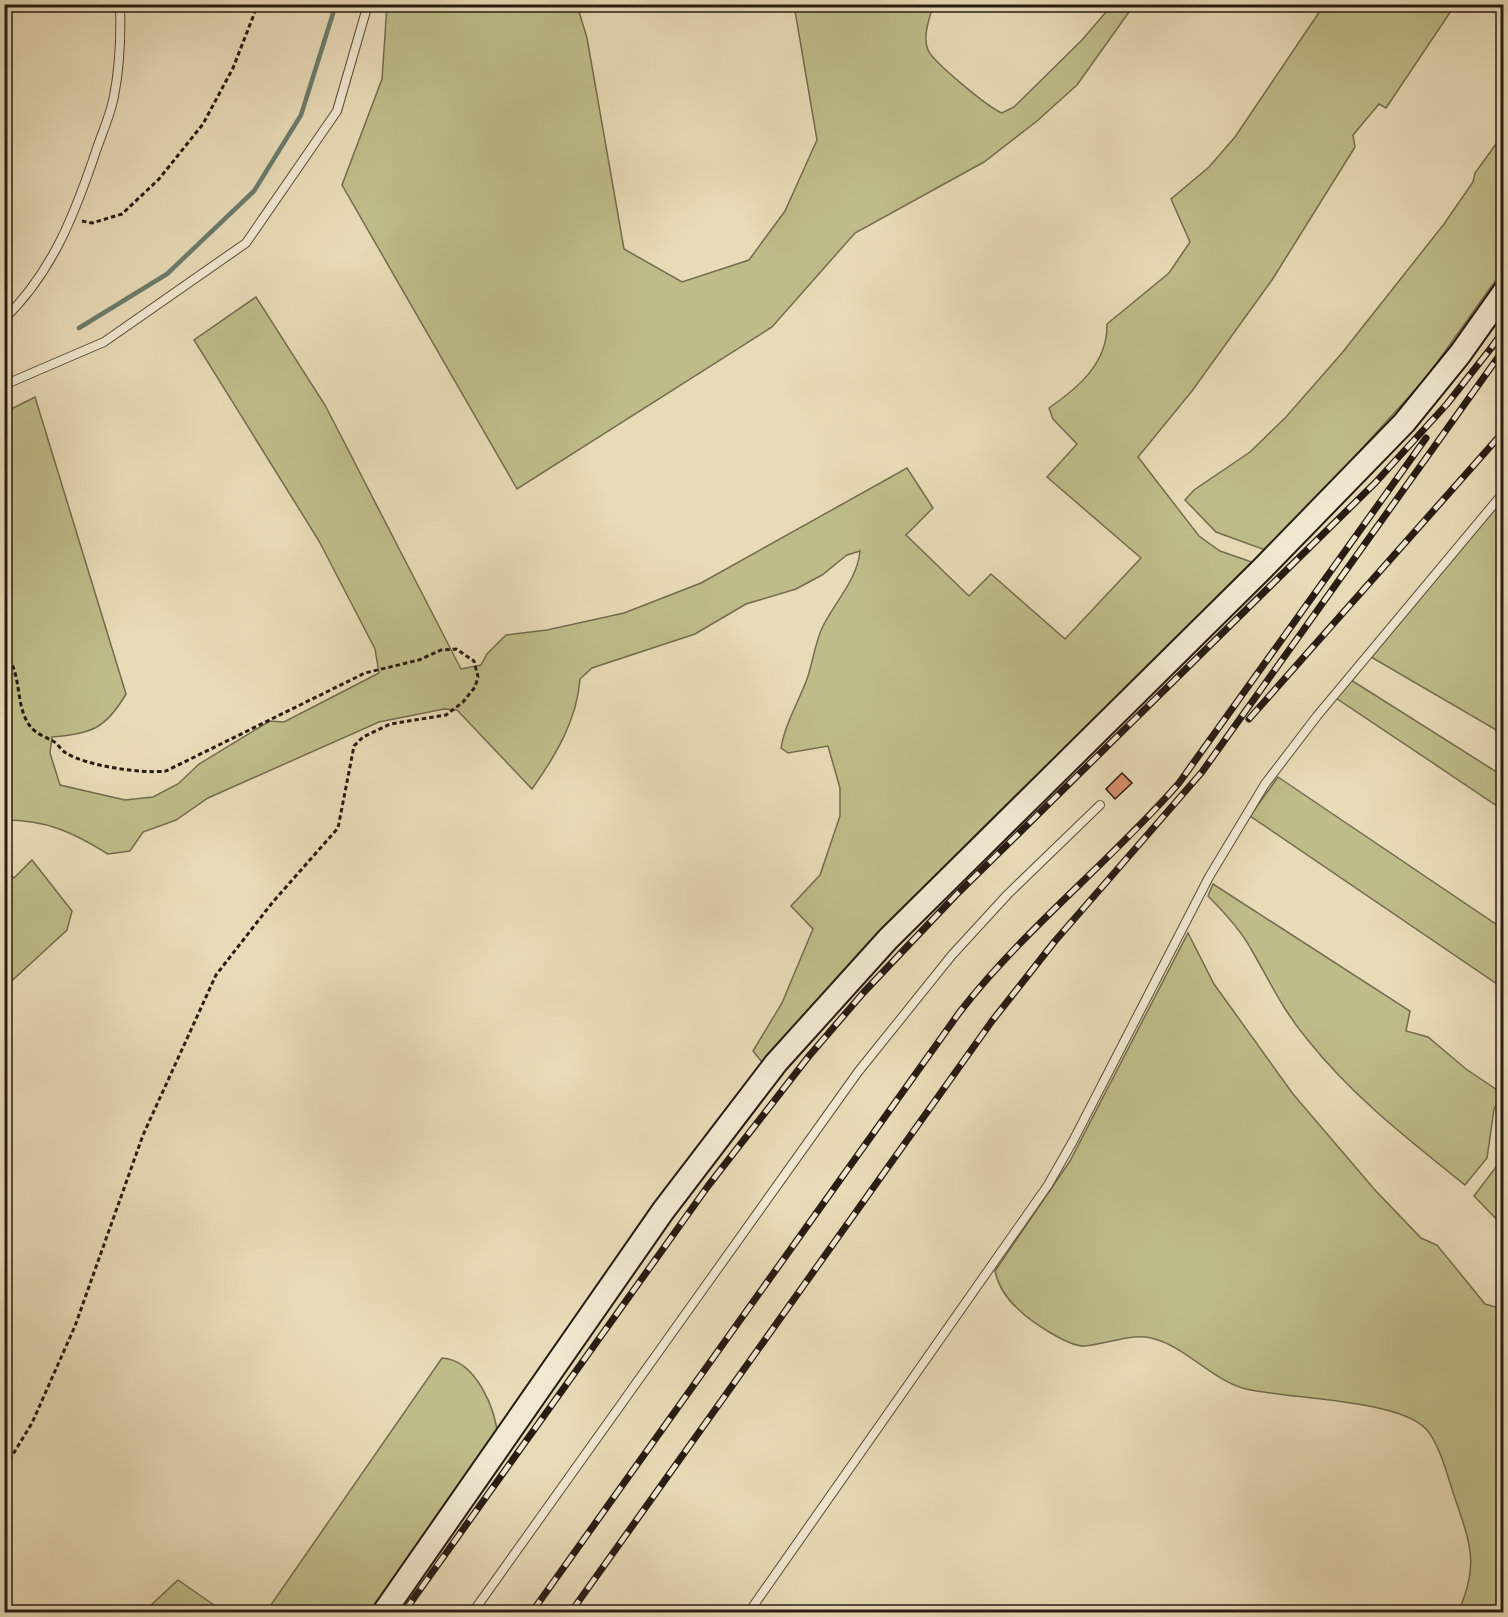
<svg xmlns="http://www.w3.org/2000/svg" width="1508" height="1617" viewBox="0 0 1508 1617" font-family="'Libre Bodoni',serif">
<rect width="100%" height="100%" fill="#e8dbb7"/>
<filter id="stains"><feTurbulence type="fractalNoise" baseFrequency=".00333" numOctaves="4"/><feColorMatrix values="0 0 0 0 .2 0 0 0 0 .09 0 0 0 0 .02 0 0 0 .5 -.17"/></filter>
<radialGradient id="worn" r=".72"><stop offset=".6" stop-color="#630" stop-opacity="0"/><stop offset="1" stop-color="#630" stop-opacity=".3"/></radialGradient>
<g fill="#bebd89" stroke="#736c4e" stroke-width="1.5">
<path d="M 387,5 L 577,5 L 587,38 L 624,249 L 682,282 L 749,260 L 785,211 L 817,140 L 794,5 L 933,5 C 930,18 922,36 928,50 C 933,62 989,108 1002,113 L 1014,107 L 1082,40 L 1112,5 L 1134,5 L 1077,85 L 1037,121 L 984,162 L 855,233 L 772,327 L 517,489 L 342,185 L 382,79 Z"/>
<path d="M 1324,5 L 1455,5 L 1386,108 L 1379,104 L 1353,135 L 1355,147 L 1272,280 L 1192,391 L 1138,457 L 1199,536 L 1220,551 L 1252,562 L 862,952 L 762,1062 L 753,1051 L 782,1003 L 813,929 L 791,906 L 820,875 L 840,816 L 840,788 L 828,746 L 788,753 L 781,748 C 785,724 798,703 807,679 C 813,662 815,642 823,626 C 835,602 858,578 860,551 L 847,555 L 822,575 L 796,589 L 746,604 L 695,634 L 592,668 L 580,679 C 577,720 556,755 532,789 L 457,710 L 444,709 L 379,722 L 208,798 L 176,820 L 143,832 L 130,851 L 108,854 C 72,832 47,820 5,820 L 5,412 L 35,397 L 126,694 C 105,730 91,733 52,737 L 50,753 L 60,785 L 125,800 L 153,797 L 178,784 L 199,764 L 270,721 L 284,722 L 379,673 L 375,649 L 319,541 L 194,340 L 256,297 L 325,405 L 461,669 L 481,665 L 487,654 L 506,635 L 547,630 L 624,613 L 701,583 L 907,468 L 933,508 L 906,535 L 969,596 L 991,574 L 1065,639 L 1141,558 L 1047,477 L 1077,444 L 1053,419 L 1049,408 C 1078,388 1108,363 1107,324 L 1169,273 L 1190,242 L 1171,199 L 1209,167 L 1235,137 Z"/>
<path d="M 1503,134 L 1503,270 L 1426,378 L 1305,511 L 1265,550 L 1216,532 L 1185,500 L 1194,490 L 1250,452 L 1286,417 L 1342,353 L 1444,224 L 1473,182 L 1475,173 Z"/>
<path d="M 1503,499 L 1503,734 L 1371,657 L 1445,564 Z"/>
<path d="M 1351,680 L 1503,776 L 1503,810 L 1336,698 Z"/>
<path d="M 1278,777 L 1503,929 L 1503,988 L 1250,816 Z"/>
<path d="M 32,860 L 72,911 L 67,930 L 5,987 L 5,869 L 14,878 Z"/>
<path d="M 1213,884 L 1410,1011 L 1406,1031 L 1428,1037 L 1466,1069 L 1503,1094 L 1494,1109 L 1487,1158 L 1465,1185 C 1409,1140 1352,1096 1307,1039 C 1284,1012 1269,980 1251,949 C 1240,929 1224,912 1208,896 Z"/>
<path d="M 1188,933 L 1214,984 L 1293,1094 L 1375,1190 L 1421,1238 L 1437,1245 L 1485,1304 L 1503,1309 L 1503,1612 L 1458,1612 C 1478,1569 1472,1548 1457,1504 C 1449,1483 1441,1445 1426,1429 C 1398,1399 1288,1399 1246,1389 C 1211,1380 1186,1346 1151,1338 C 1129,1333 1105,1345 1084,1346 C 1067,1346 1030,1321 1018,1309 C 1007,1299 998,1285 995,1271 L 1070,1161 Z"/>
<path d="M 1499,1163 L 1503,1166 L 1503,1226 L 1474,1196 Z"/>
<path d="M 442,1358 C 476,1360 496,1409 498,1439 L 377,1612 L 266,1612 Z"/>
<path d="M 178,1580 L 224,1612 L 155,1612 L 149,1607 Z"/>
</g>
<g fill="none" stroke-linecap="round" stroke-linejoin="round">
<path stroke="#6b7c6d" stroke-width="4.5" d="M 79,328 L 167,274 L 254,191 L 301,115 L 336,4"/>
</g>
<path fill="#d8906c" stroke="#281c14" stroke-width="1.5" d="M 1122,773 L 1132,783 L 1115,799 L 1106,789 Z"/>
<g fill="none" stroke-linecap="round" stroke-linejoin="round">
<g stroke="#584c3d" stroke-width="10">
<g id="service">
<path d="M 4,319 C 53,272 76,211 97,148 C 103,131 111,113 114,96 C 120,66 121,34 120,4"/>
<path d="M 4,385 L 104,342 L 246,243 L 337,111 L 368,4"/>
<path d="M 473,1612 L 858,1072 L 952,955 L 1008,894 L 1100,805"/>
<path d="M 749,1612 L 1048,1185 L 1073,1141 L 1209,877 L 1265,784 L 1317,716 L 1504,492"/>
</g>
</g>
<g stroke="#281c14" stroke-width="26">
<path id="secondary" d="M 384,1612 L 663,1211 L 776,1063 L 888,939 L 1262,569 L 1404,423 L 1460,354 L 1504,292"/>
</g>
<g stroke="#281c14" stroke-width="3" stroke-dasharray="4.5 3" stroke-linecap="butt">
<path d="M 82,221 L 92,223 L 122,214 L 159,179 L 203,124 L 233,68 L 258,4"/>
<path d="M 4,653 C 23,671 14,705 30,726 C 35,733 45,737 53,741 C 58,744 61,750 66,753 C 87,766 142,774 166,771 L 365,673 L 419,660 L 441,650 L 456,649 L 474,661 L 478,677 L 475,687 L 463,702 L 446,715 L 390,724 L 363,737 L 354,746 L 338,828 L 272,903 L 216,975 L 143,1135 L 75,1326 L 32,1423 L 4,1469"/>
</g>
<use href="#service" stroke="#f0e8d0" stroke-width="8"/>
<use href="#secondary" stroke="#f0e8d0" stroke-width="22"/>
<g stroke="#281c14" stroke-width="7">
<g id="rail">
<path d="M 1491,348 L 1504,330"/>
<path d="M 1249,719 L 1504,431"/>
<path d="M 404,1612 L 708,1186 L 809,1056 L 864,992 L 956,895 L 1375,483 L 1447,404 L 1495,343"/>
<path d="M 532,1612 L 959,1013 C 1024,929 1109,863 1179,783 L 1426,438"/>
<path d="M 571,1612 L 992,1021 L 1055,941 L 1202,772 L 1504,349"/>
</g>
</g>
<use href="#rail" stroke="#f0e8d0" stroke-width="4.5" stroke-dasharray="14" stroke-linecap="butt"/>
</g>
<rect width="1508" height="1617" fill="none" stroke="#e8dbb7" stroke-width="24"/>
<rect x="6" y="6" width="1496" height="1605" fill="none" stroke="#281c14" stroke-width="3"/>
<rect x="12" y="12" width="1484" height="1593" fill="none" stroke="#281c14" stroke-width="1.5"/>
<rect width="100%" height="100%" filter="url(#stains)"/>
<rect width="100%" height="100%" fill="url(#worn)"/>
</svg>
